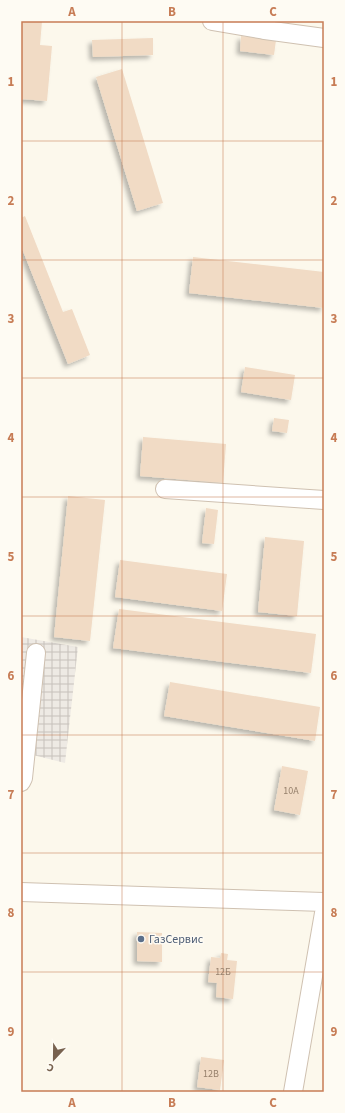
<svg xmlns="http://www.w3.org/2000/svg" width="345" height="1113" viewBox="0 0 345 1113" font-family="'Source Sans 3',sans-serif">
<defs>
<pattern id="industrial-grid" width="8" height="8" patternUnits="userSpaceOnUse"><rect width="8" height="8" fill="#eeeae4"/><path d="M0 4h8M4 0v8" fill="none" stroke="#c6c1bb"/></pattern>
<filter id="shadow"><feDropShadow dx="-3.5" dy="3.5" stdDeviation="2" flood-color="#0004"/></filter>
</defs>
<rect width="100%" height="100%" fill="#fcf8ec"/>
<path fill="url(#industrial-grid)" d="M 21,637 L 78,647 L 65,763 L 21,752 Z"/>
<g fill="#f1dbc5" filter="url(#shadow)">
<path d="M 21,21 L 42,21 L 40,45 L 52,46 L 47,101 L 21,99 Z"/>
<path d="M 241,36 L 276,40 L 274,55 L 240,51 Z"/>
<path d="M 153,38 L 153,55 L 93,57 L 92,40 Z"/>
<path d="M 122,69 L 163,203 L 137,211 L 96,77 Z"/>
<path d="M 25,216 L 63,312 L 72,309 L 90,355 L 68,364 L 21,246 L 21,218 Z"/>
<path d="M 193,257 L 324,272 L 324,308 L 189,293 Z"/>
<path d="M 245,367 L 295,375 L 291,400 L 241,392 Z"/>
<path d="M 274,418 L 289,420 L 287,433 L 272,431 Z"/>
<path d="M 143,437 L 226,444 L 223,483 L 140,476 Z"/>
<path d="M 68,496 L 105,500 L 90,641 L 54,637 Z"/>
<path d="M 206,508 L 218,510 L 214,544 L 202,543 Z"/>
<path d="M 265,537 L 304,541 L 297,616 L 258,612 Z"/>
<path d="M 120,560 L 227,574 L 222,611 L 115,597 Z"/>
<path d="M 119,609 L 316,634 L 311,673 L 113,648 Z"/>
<path d="M 170,682 L 320,707 L 315,741 L 164,716 Z"/>
<path d="M 282,766 L 308,771 L 300,815 L 274,810 Z"/>
<path d="M 137,932 L 162,933 L 162,962 L 137,961 Z"/>
<path d="M 221,953 L 228,954 L 227,960 L 237,961 L 233,999 L 216,997 L 217,983 L 208,982 L 211,957 L 220,958 Z"/>
<path d="M 201,1057 L 224,1060 L 220,1090 L 197,1087 Z"/>
</g>
<g fill="none" stroke-linecap="round" stroke-linejoin="round">
<g stroke="#cfc1b1" stroke-width="20">
<g id="minor">
<path d="M 212,21 L 265,30"/>
<path d="M 266,21 L 265,30 L 324,38"/>
<path d="M 165,489 L 324,500"/>
<path d="M 21,782 L 23,778 L 36,653"/>
<path d="M 21,892 L 324,902"/>
<path d="M 293,1092 L 324,913"/>
</g>
</g>
<use href="#minor" stroke="#fff" stroke-width="18"/>
</g>
<path fill="none" stroke="#c77c55" stroke-width="1" stroke-opacity="0.55" d="M 122,21 L 122,1092M 223,21 L 223,1092M 21,141 L 324,141M 21,260 L 324,260M 21,378 L 324,378M 21,497 L 324,497M 21,616 L 324,616M 21,735 L 324,735M 21,853 L 324,853M 21,972 L 324,972"/>
<circle fill="#5c6f8a" stroke="#fefbf3" stroke-width="1.5" cx="141" cy="939" r="4"/>
<g text-anchor="middle" stroke-width="3" stroke-linejoin="round" paint-order="stroke">
<g font-size="10" fill="#96806c">
<text x="291" y="794">10А</text>
<text x="223" y="975">12Б</text>
<text x="211" y="1077">12В</text>
</g>
<g font-size="12" fill="#4e5e75" stroke="#fefbf3" text-anchor="start">
<text x="149" y="943">ГазСервис</text>
</g>
</g>
<rect width="345" height="1113" fill="none" stroke="#fefbf3" stroke-width="44"/>
<g transform="translate(54 1059) rotate(202)" stroke="#fefbf3" stroke-width="3" paint-order="stroke">
<path d="M0-3L7 15L0 10L-7 15Z" fill="#78624f"/>
<text y="-6" font-size="11" font-weight="bold" text-anchor="middle" fill="#78624f">С</text>
</g>
<rect x="22" y="22" width="301" height="1069" fill="none" stroke="#c77c55" stroke-width="1.5"/>
<g font-size="13" text-anchor="middle" font-weight="bold" fill="#c77c55">
<text x="72" y="16">A</text>
<text x="172" y="16">B</text>
<text x="273" y="16">C</text>
<text x="11" y="86">1</text>
<text x="334" y="86">1</text>
<text x="11" y="205">2</text>
<text x="334" y="205">2</text>
<text x="11" y="323">3</text>
<text x="334" y="323">3</text>
<text x="11" y="442">4</text>
<text x="334" y="442">4</text>
<text x="11" y="561">5</text>
<text x="334" y="561">5</text>
<text x="11" y="680">6</text>
<text x="334" y="680">6</text>
<text x="11" y="799">7</text>
<text x="334" y="799">7</text>
<text x="11" y="917">8</text>
<text x="334" y="917">8</text>
<text x="11" y="1036">9</text>
<text x="334" y="1036">9</text>
<text x="72" y="1107">A</text>
<text x="172" y="1107">B</text>
<text x="273" y="1107">C</text>
</g>
</svg>
